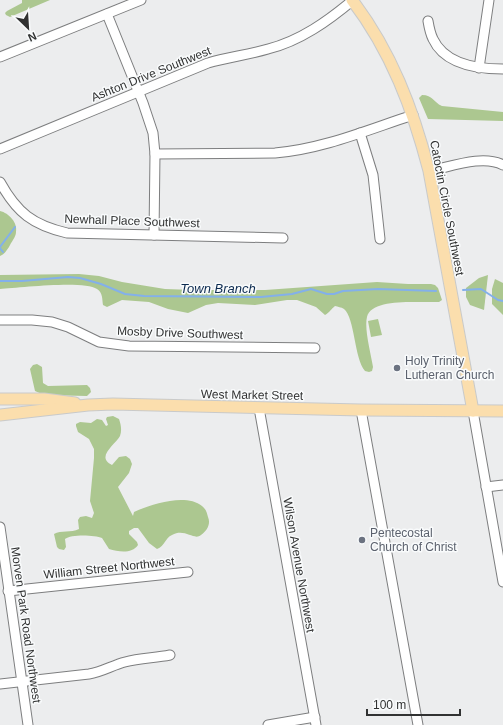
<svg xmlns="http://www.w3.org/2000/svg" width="503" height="725" viewBox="0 0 503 725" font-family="Helvetica,sans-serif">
<rect width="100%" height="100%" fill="#ecedee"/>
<g fill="#acc790">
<path d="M 22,0 L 50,0 L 10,17 L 6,15 L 5,13 L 7,11 L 22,3 Z"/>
<path d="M 422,95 C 433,95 433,102 442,106 L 503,112 L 503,121 L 428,119 L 419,98 Z"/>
<path d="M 0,211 C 9,213 18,223 16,232 C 16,237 11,242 9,247 C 6,251 5,254 0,256 Z"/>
<path d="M 79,274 L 99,276 L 122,282 L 165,289 L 194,290 L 265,290 L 377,282 L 408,284 L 431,284 L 435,285 L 438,288 L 442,300 L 439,302 C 422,303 371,297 367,317 C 364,329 371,354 373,367 L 372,371 L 369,372 L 365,371 C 354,358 355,318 344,309 C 341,307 338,307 335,306 C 331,309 330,312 325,315 L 316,307 L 297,300 L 287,300 L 255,305 L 218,303 L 206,305 L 188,313 L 168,309 L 149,302 L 122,300 L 107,307 L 103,305 C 102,299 103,293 97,289 C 84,280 18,288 0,289 L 0,275 Z"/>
<path d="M 488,275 L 484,310 L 470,305 L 466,297 L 466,288 L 479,278 Z"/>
<path d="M 495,279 L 503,283 L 503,315 L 492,304 L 492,289 Z"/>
<path d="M 378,319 L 382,335 L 371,337 L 368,321 Z"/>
<path d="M 37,364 L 42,367 L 43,383 L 48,386 L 87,385 L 90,388 L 91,392 L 87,396 L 44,395 L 35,391 L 30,369 L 33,365 Z"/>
<path d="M 113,416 L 119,419 C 121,425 122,430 120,436 C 116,444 95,457 112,465 L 119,457 L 126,456 L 130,459 L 132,464 L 129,473 L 118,487 L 133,516 L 134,512 C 151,504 186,493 202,506 C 206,509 207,513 208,517 C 211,524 207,531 201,535 C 194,541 185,528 172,535 C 165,538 165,546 157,549 L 149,543 L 138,528 L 134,528 L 129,531 L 129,534 L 137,542 L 138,545 C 132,554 119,552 109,549 L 102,538 C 95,535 71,534 65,539 L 66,547 L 64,550 L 59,549 L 57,547 L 54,534 C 61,530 71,533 79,529 L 78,520 L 80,517 L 86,516 L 92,518 L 94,513 L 90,501 L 94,458 L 94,449 L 89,439 L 78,432 L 76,426 L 76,424 L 80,422 L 91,423 L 97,419 L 102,420 L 106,426 L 108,425 L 106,419 L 107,417 Z"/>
</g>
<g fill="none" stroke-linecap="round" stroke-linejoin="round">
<g stroke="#83b0ea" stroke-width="2">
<path d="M 0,247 L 15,227"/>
<path d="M 0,248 L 3,252"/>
<path d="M 0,281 L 22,281 L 68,277 L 80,278 L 101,284 L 125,294 L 144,296 L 261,297 L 292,294 L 311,289 L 327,294 L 334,294 L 343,291 L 378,289 L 436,291"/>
<path d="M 463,290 L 481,289 L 498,300 L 503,301"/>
</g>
<g stroke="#7d7e7f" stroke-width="11">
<g id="minor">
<path d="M 107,14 L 143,103 L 153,133 L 155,154 L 154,235"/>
<path d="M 428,21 C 429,27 430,33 433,39 C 445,65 478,69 503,69"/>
<path d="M 0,57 L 141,0"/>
<path d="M 479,68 L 489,0"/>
<path d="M 360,133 L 373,175 L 380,239"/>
<path d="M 0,149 L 208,63 C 228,57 248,55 268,49 C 300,41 328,21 353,0"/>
<path d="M 155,154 L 275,153 C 323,149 367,130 413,115"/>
<path d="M 429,171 C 450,167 483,154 503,165"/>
<path d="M 0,182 C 17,213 33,225 67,233 L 283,238"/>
<path d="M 0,320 L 32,320 L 52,322 L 68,327 L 99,342 L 129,346 L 315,348"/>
<path d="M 259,408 L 316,725"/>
<path d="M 361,410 L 418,725"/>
<path d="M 473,411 L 503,582"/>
<path d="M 486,487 L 503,485"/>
<path d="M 0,527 L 28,725"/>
<path d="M 8,591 L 188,572"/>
<path d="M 0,684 L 89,674 C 102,672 113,665 125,662 C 140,658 155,658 170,655"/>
<path d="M 268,725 L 315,717"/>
</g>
</g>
<g stroke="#c9caca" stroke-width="13">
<g id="major">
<path d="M 352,0 C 391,51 413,109 429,171 L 473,411"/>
<path d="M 0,399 L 44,399 L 75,403"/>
<path d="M 0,415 L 88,405 L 113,404 L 361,410 L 503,411"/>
</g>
</g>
<use href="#minor" stroke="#fff" stroke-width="9"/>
<use href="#major" stroke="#fbdead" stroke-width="11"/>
</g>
<g fill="#6b7280" stroke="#f9fbfc" stroke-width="1.5">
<circle cx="397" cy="368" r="4"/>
<circle cx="362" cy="540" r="4"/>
</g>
<g text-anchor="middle" stroke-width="3" stroke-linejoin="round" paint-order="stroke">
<g font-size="12" fill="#313232" stroke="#f9fbfc">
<text transform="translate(151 74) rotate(-22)" y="4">Ashton Drive Southwest</text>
<text transform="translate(447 208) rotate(79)" y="4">Catoctin Circle Southwest</text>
<text transform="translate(132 221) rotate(2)" y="4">Newhall Place Southwest</text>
<text transform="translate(180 333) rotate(2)" y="4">Mosby Drive Southwest</text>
<text transform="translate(252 395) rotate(1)" y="4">West Market Street</text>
<text transform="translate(299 565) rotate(80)" y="4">Wilson Avenue Northwest</text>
<text transform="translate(109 568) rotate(-6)" y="4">William Street Northwest</text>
<text transform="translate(26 625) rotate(82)" y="4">Morven Park Road Northwest</text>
</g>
<g font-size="12" fill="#5b616d" stroke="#f9fbfc" text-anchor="start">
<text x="405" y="365">Holy Trinity<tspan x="405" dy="14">Lutheran Church</tspan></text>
<text x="370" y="537">Pentecostal<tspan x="370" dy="14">Church of Christ</tspan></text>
</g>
<g font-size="13" font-style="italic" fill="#0c2a4f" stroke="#f9fbfc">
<text x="218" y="293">Town Branch</text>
</g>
</g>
<g transform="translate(28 28) rotate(155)" stroke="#f9fbfc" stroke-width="3" paint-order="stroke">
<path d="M0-3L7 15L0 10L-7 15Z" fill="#313232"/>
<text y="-6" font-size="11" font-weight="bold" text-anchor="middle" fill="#313232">N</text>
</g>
<path d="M367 709v6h93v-6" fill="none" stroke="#313232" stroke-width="2"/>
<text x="373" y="709" font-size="12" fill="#313232" stroke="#f9fbfc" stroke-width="3" paint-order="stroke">100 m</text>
</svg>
